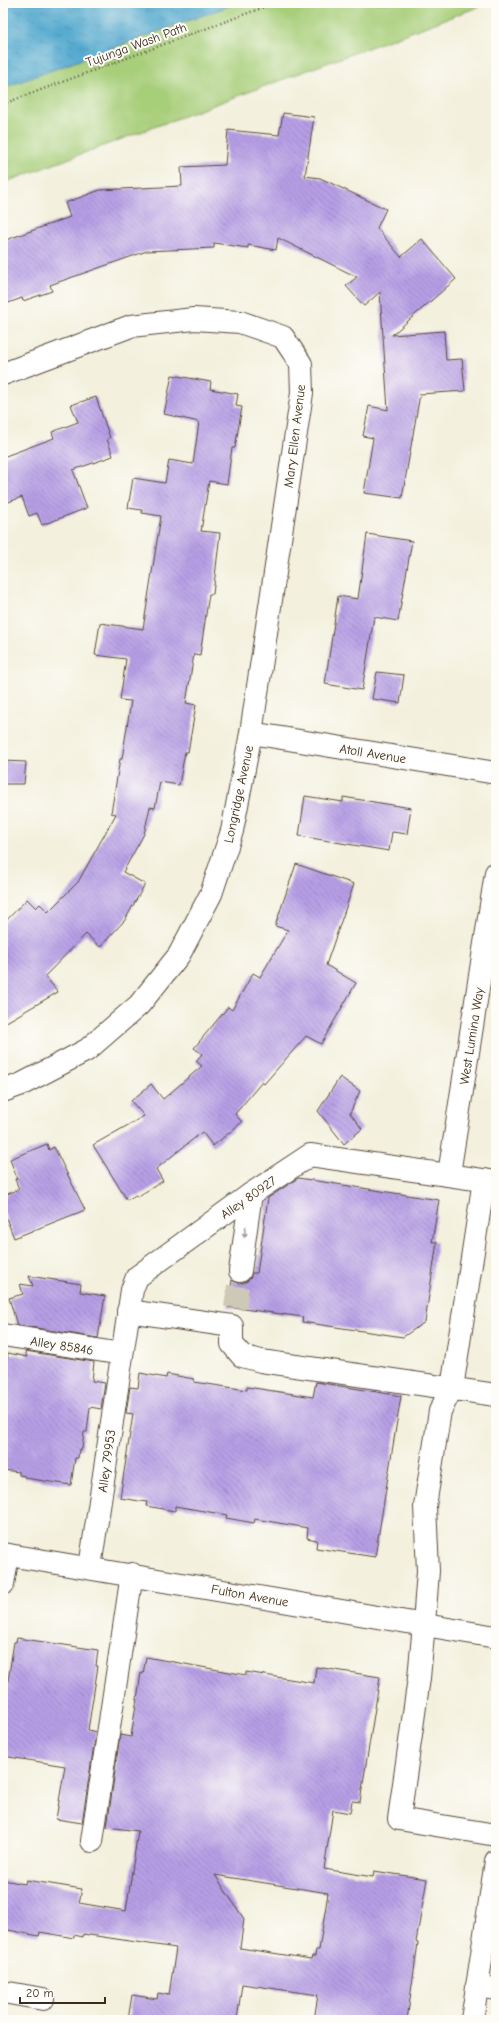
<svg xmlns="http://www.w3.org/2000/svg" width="499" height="2023" viewBox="0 0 499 2023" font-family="'Comic Neue',sans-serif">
<defs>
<pattern id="water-ripples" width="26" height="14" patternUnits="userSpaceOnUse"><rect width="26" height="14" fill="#52a9cf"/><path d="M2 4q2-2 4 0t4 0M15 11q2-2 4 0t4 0" fill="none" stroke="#458aa7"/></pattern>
<pattern id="building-back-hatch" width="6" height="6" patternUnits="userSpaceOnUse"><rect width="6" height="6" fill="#b79fe6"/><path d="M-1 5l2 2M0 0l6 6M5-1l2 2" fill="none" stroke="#9682ba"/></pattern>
</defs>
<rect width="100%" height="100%" fill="#fdfcf7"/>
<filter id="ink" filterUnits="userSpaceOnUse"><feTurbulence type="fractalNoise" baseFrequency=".025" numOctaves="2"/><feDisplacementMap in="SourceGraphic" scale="8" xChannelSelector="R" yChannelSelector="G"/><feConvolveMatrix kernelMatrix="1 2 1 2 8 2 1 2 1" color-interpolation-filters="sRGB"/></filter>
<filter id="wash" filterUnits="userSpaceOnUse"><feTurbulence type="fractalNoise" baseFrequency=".012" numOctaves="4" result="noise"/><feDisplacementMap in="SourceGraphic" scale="16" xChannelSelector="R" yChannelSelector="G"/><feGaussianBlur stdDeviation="0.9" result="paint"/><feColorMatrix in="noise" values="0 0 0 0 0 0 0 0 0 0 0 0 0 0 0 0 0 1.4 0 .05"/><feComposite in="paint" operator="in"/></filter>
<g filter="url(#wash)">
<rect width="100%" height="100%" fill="#f3f0dd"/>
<path fill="#a7ce79" stroke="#717c4c" d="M 3,3 L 489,3 L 3,183 Z"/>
<path fill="url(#water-ripples)" stroke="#466a76" d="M 3,3 L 237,3 L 3,88 Z"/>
<g id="blocks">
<g fill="url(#building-back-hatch)" fill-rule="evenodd">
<path d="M 283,113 L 314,117 L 305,176 L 320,178 L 386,209 L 377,228 L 401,257 L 422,239 L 456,279 L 392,335 L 444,331 L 446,360 L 462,359 L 465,391 L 420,394 L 402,498 L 364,493 L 373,438 L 363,436 L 369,406 L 388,410 L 380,292 L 364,306 L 346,286 L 357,277 L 278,238 L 276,250 L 248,245 L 248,248 L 214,243 L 214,248 L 147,251 L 50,285 L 52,291 L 23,301 L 22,298 L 3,305 L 3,241 L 70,217 L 65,203 L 100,190 L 182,186 L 181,167 L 225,165 L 228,130 L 279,135 Z"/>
<path d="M 172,375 L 211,382 L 210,389 L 238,394 L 236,406 L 242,407 L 235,448 L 232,448 L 227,484 L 209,481 L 201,531 L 220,533 L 213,594 L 209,594 L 200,655 L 194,654 L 186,703 L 196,705 L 188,752 L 185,752 L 179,785 L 160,782 L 155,808 L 150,807 L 144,834 L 123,872 L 145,884 L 125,920 L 100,947 L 86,934 L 45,976 L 58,992 L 3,1024 L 3,924 L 27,899 L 36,908 L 40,904 L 48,912 L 78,882 L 116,814 L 111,813 L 120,759 L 122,759 L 131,701 L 120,700 L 126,659 L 95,655 L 100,623 L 143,629 L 161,516 L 142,513 L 142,510 L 128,508 L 133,478 L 165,483 L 169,460 L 193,464 L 199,422 L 164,414 Z"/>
<path d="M 96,397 L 110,438 L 107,439 L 113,456 L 73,470 L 87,508 L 42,525 L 37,513 L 29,516 L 22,497 L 3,504 L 3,457 L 54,438 L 52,432 L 78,422 L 71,405 Z"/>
<path d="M 367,534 L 412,541 L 398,621 L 374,617 L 362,690 L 325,684 L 338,596 L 358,599 Z"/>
<path d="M 377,672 L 404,675 L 400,703 L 372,699 Z"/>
<path d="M 3,761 L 26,762 L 24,784 L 3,784 Z"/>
<path d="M 305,796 L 343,802 L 343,797 L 411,808 L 407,834 L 392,832 L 389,851 L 299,836 Z"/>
<path d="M 296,864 L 354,884 L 326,965 L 356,983 L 321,1044 L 306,1036 L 264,1084 L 262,1082 L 235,1114 L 242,1122 L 213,1146 L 202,1132 L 156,1169 L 163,1181 L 137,1197 L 136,1195 L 127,1200 L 93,1145 L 144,1116 L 131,1101 L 151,1084 L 163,1099 L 202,1066 L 196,1061 L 202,1054 L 194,1048 L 228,1007 L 232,1010 L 253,973 L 260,977 L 288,930 L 275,926 Z"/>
<path d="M 340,1077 L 360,1091 L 350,1113 L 362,1129 L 344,1144 L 318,1111 Z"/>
<path d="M 47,1144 L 49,1150 L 54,1147 L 85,1210 L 14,1238 L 3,1210 L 3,1196 L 19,1189 L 15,1179 L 17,1179 L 10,1159 Z"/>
<path d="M 298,1178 L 439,1200 L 432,1242 L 437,1242 L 425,1322 L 403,1337 L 302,1322 L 303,1317 L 228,1307 L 232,1280 L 238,1283 L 244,1283 L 250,1279 L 252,1273 L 257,1273 L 268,1198 Z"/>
<path d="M 29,1276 L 81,1284 L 80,1292 L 105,1296 L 98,1338 L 17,1325 L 9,1298 L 23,1294 L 20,1284 L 33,1286 Z"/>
<path d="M 25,1351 L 94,1362 L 92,1381 L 105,1383 L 101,1409 L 90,1407 L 87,1432 L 84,1432 L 82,1449 L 79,1449 L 78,1458 L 75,1458 L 71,1485 L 25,1478 L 25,1476 L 19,1475 L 19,1472 L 3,1470 L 3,1382 L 8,1353 L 27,1357 Z"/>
<path d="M 140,1373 L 166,1378 L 167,1374 L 194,1379 L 194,1382 L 247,1390 L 247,1387 L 313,1397 L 316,1382 L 401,1396 L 375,1557 L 316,1548 L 317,1540 L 307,1538 L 308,1528 L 255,1519 L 254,1523 L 226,1518 L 227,1515 L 175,1506 L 175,1511 L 146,1506 L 147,1502 L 120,1498 L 133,1414 L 126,1413 L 130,1387 L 138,1388 Z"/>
<path d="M 17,1638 L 98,1650 L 96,1666 L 98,1666 L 88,1730 L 96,1732 L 82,1823 L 56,1819 L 65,1766 L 3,1756 L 3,1713 L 14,1642 L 16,1642 Z"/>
<path d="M 146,1657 L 246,1675 L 246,1672 L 314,1683 L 316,1667 L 380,1677 L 360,1802 L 352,1801 L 350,1813 L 333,1810 L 324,1869 L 373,1877 L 374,1871 L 427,1879 L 416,1942 L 418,1943 L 407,2020 L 314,2020 L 318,1995 L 242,1984 L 237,2020 L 128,2020 L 132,1995 L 157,1999 L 158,1993 L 169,1995 L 176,1948 L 83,1934 L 83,1937 L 74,1935 L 74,1938 L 40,1932 L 39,1936 L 3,1929 L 3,1880 L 25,1884 L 26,1880 L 82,1889 L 79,1903 L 126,1911 L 138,1831 L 107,1827 L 120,1735 L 131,1737 L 141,1673 L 143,1674 ZM 215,1875 L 328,1893 L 319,1950 L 316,1950 L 315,1956 L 312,1956 L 311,1959 L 240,1948 L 244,1919 Z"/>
</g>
</g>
</g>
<g filter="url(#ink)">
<use href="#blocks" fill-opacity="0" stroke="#57483b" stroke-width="1"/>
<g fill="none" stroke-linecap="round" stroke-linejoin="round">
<path stroke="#cec8b7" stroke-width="22" stroke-dasharray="22 11" stroke-linecap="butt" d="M 235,1308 L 240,1271"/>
<g stroke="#57483b" stroke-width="24">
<g id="minor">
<path d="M 3,374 L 131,326 L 194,319 L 240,322 L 283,337 L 301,364 L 302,393 L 251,733 L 232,831 L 211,894 L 179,955 L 139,1005 L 87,1050 L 22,1084 L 3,1091"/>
<path d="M 251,733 L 496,773"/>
<path d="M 449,1174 L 496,873"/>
<path d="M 484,1180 L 452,1388 L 440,1411 L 425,1506 L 428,1571 L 424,1624 L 419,1678 L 399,1819 L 496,1835"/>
<path d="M 240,1271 L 251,1194"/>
<path d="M 128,1311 L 232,1326 L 232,1344 L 242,1356 L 261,1361 L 496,1395"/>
<path d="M 3,1335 L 122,1354"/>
<path d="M 3,1554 L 496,1637"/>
<path d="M 90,1567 L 132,1290 L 137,1277 L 251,1194 L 310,1155 L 496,1182"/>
<path d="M 3,1584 L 8,1555"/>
<path d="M 92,1841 L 132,1574"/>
<path d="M 477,1986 L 496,1989"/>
<path d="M 3,1992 L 43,1999"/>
</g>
</g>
<g stroke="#57483b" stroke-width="24">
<path id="major" d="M 472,2020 L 496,1861"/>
</g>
<path stroke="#57483b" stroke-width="2.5" stroke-dasharray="1 3" stroke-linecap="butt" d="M 3,104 L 275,3"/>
<use href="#minor" stroke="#fff" stroke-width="22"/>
<use href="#major" stroke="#fff" stroke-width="22"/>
</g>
<defs><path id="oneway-solid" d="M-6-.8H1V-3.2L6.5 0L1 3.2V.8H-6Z"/></defs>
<use fill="#a79f9a" href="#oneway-solid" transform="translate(245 1232) rotate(98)"/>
</g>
<g text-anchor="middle" stroke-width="4" stroke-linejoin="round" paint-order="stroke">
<g font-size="13" fill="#3b2a1e" stroke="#fdfcf7">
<text transform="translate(136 44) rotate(-20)" y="5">Tujunga Wash Path</text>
<text transform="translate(294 436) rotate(-83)" y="5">Mary Ellen Avenue</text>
<text transform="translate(373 753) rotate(9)" y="5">Atoll Avenue</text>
<text transform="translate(238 794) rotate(-78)" y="5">Longridge Avenue</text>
<text transform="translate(471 1036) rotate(-81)" y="5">West Lumina Way</text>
<text transform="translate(248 1197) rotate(-35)" y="5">Alley 80927</text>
<text transform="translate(62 1345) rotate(9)" y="5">Alley 85846</text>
<text transform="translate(106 1461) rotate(-82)" y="5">Alley 79953</text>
<text transform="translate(250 1595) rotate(10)" y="5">Fulton Avenue</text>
</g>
</g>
<rect width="499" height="2023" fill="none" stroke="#fdfcf7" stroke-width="16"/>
<path d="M20 1997v6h85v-6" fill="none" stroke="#3b2a1e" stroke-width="2"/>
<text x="26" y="1997" font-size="12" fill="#3b2a1e" stroke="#fdfcf7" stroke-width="3" paint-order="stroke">20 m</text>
</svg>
